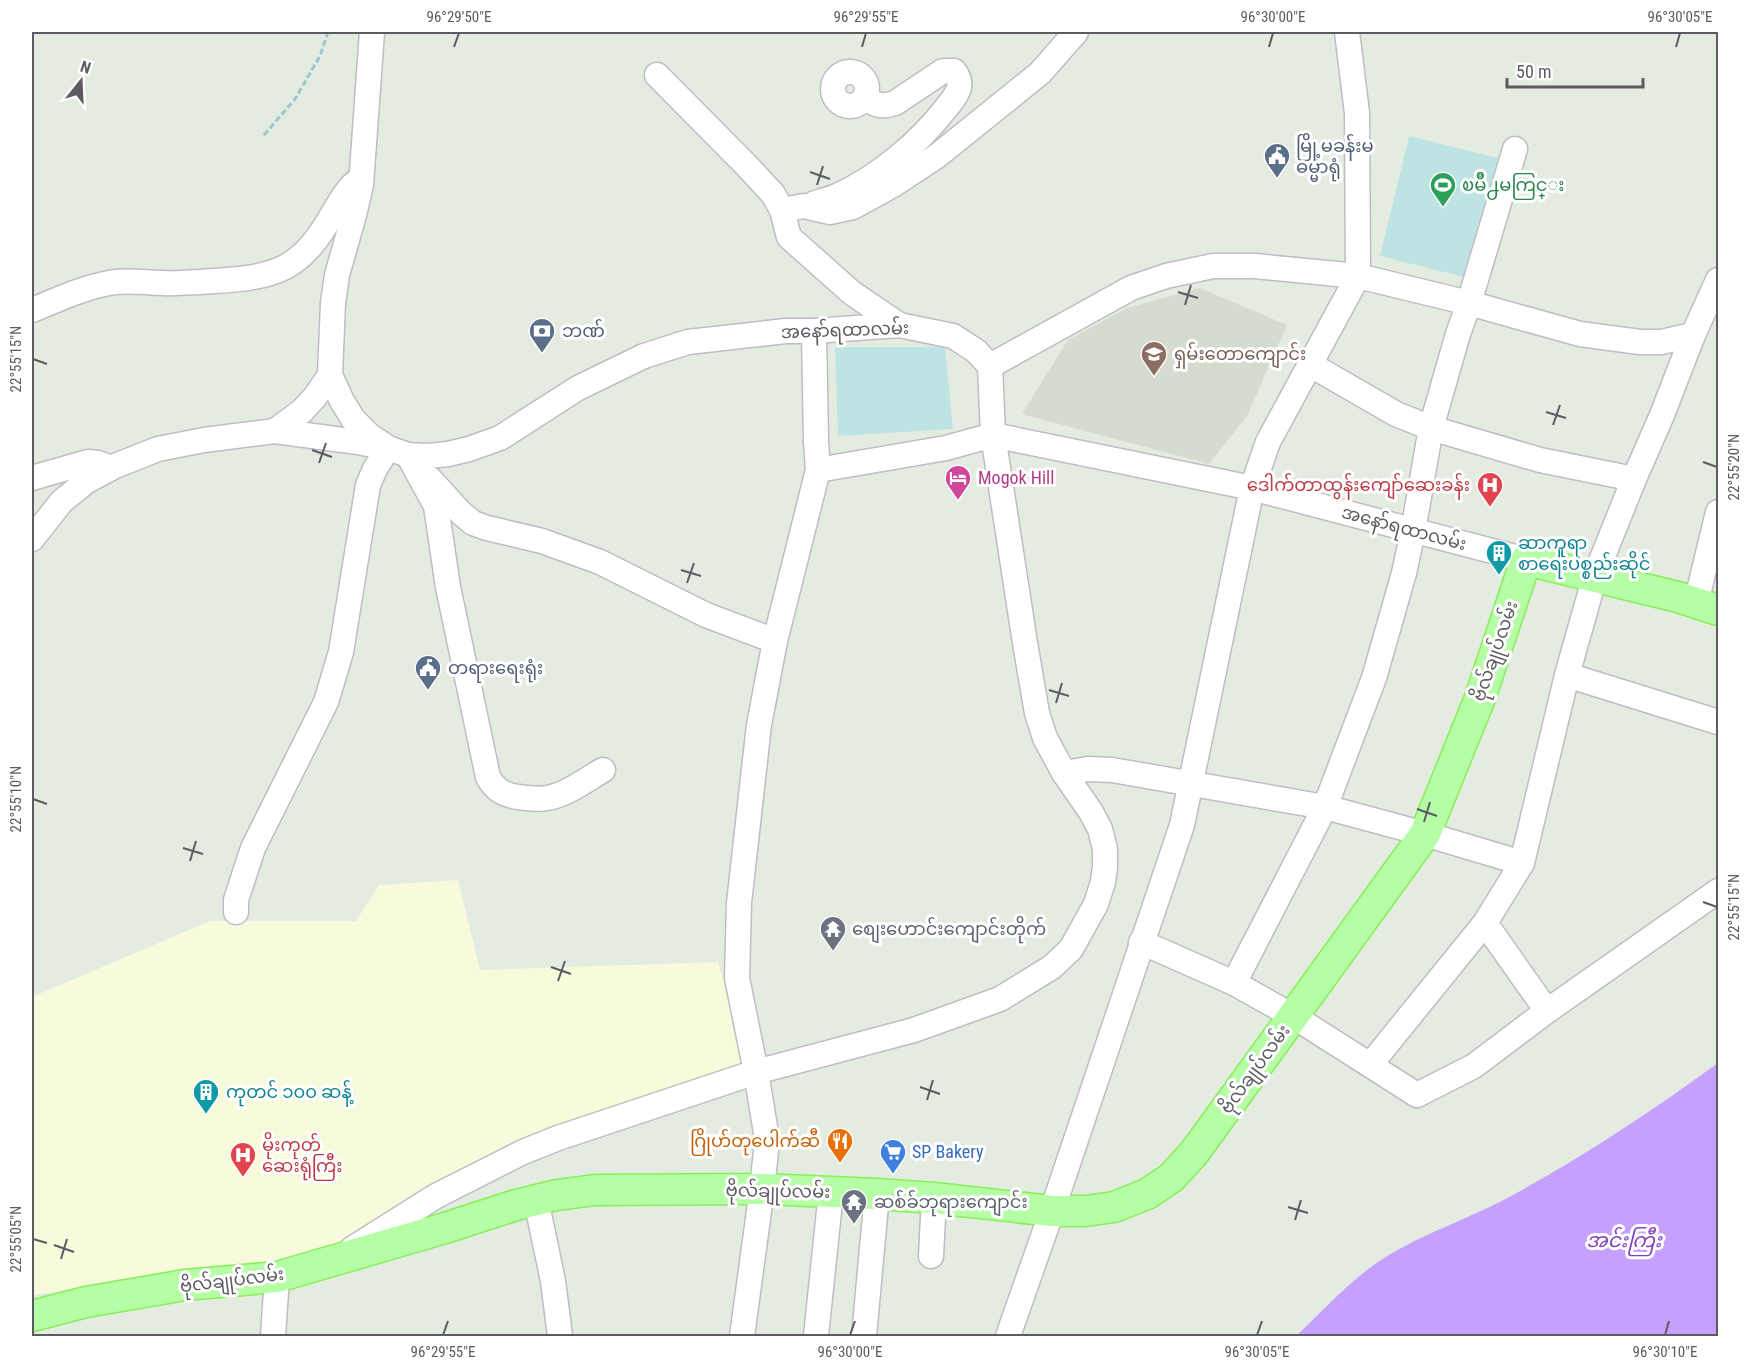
<svg xmlns="http://www.w3.org/2000/svg" width="1750" height="1368" viewBox="0 0 1750 1368" font-family="'Roboto Condensed','Noto Sans Myanmar',sans-serif">
<rect width="100%" height="100%" fill="#e4ece1"/>
<path fill="#d3dccf" d="M 1200,288 L 1287,325 L 1247,416 L 1209,464 L 1022,414 L 1068,340 L 1127,308 Z"/>
<path fill="#f8fadc" d="M 458,880 L 480,970 L 718,962 L 750,1069 L 404,1202 L 321,1254 L 279,1262 L 258,1263 L 32,1295 L 32,997 L 210,921 L 356,921 L 379,885 Z"/>
<g fill="#bde4e3">
<path d="M 1409,136 L 1506,160 L 1476,280 L 1380,256 Z"/>
<path d="M 835,347 L 945,347 L 953,429 L 838,436 Z"/>
</g>
<path fill="#c6a0fe" d="M 1718,1063 L 1718,1336 L 1296,1336 C 1323,1311 1349,1281 1381,1260 C 1421,1234 1469,1219 1511,1196 C 1583,1157 1652,1111 1718,1063 Z"/>
<g fill="none" stroke-linecap="round" stroke-linejoin="round">
<g stroke="#c0bcc3" stroke-width="27">
<g id="minor">
<path d="M 372,32 L 361,185 L 354,215 L 337,275 L 333,303 L 330,375 L 342,401 L 353,419 L 370,436 L 384,445"/>
<circle cx="850" cy="89" r="17"/>
<path d="M 657,75 L 747,166 L 773,194 L 782,210 L 789,237 L 852,293 L 899,325"/>
<path d="M 815,203 C 822,201 830,199 837,196 C 879,177 919,143 947,107 C 952,101 957,95 959,88 C 961,81 958,76 954,71 L 943,71 L 895,103 C 883,107 875,106 865,97"/>
<path d="M 782,210 L 804,206 L 830,212 L 853,207 L 893,185 L 937,156 L 1040,73 L 1076,32"/>
<path d="M 32,310 C 57,300 82,288 109,283 C 127,279 146,283 163,283 C 176,284 188,282 200,282 C 225,280 252,280 276,271 C 304,261 321,235 335,210 C 343,198 348,186 361,179"/>
<path d="M 1311,365 L 1396,414 L 1431,428 L 1540,460 L 1634,479"/>
<path d="M 990,366 L 1131,288 L 1166,276 L 1213,266 L 1255,266 L 1358,276 L 1469,303 L 1580,334 L 1640,342 L 1661,342 L 1693,335"/>
<path d="M 275,431 L 302,411 L 315,397 L 330,375"/>
<path d="M 408,455 L 436,506 L 448,587 L 488,777 C 495,790 504,795 518,797 C 528,798 537,800 547,798 C 566,795 586,780 603,770"/>
<path d="M 32,478 L 88,462 L 98,463 L 111,468"/>
<path d="M 430,479 L 461,513 L 473,523 L 487,528 L 542,541 L 600,562 L 706,615 L 775,641"/>
<path d="M 32,539 L 62,501 L 87,481 L 115,466 L 158,449 L 204,440 L 275,431 L 358,442 L 388,448 L 408,455 L 428,456 L 448,454 L 469,449 L 500,438 L 578,388 L 644,356 L 688,342 L 786,331 L 814,331 L 899,325 L 953,336 L 976,351 L 990,366 L 993,435 L 1252,488 L 1526,560"/>
<path d="M 1696,603 L 1718,512"/>
<path d="M 1567,675 L 1718,722"/>
<path d="M 1064,773 L 1088,769 L 1112,770 L 1325,807 L 1425,834 L 1522,863 L 1567,675 L 1595,576 L 1634,479 L 1662,415 L 1693,335 L 1718,280"/>
<path d="M 1522,863 L 1485,923 L 1547,1011"/>
<path d="M 236,912 L 236,900 L 253,848 L 326,702 L 341,652 L 368,485 L 375,469 L 388,448"/>
<path d="M 1141,942 L 1234,983 L 1293,1016 L 1417,1095 L 1474,1066 L 1547,1011 L 1718,891"/>
<path d="M 1234,983 L 1325,807 L 1374,678 L 1404,573 L 1413,531 L 1431,428 L 1458,334 L 1469,303 L 1515,149"/>
<path d="M 1370,1065 L 1485,923"/>
<path d="M 536,1200 L 553,1281 L 560,1336"/>
<path d="M 352,1249 L 436,1196 L 523,1152 L 558,1138 L 756,1072 L 914,1030 L 1000,999 L 1052,967 L 1071,949 L 1096,904 L 1103,882 L 1105,866 L 1105,849 L 1100,829 L 1091,812 L 1064,773 L 1045,738 L 1037,713 L 1025,643 L 993,435 L 946,448 L 818,470"/>
<path d="M 931,1256 L 934,1198"/>
<path d="M 273,1336 L 277,1277"/>
<path d="M 742,1336 L 762,1189 L 766,1151 L 766,1133 L 756,1072 L 737,978 L 739,903 L 759,725 L 775,641 L 818,470 L 816,442 L 814,331"/>
<path d="M 816,1336 L 831,1192"/>
<path d="M 864,1336 L 877,1194"/>
<path d="M 1008,1336 L 1052,1211 L 1182,825 L 1252,488 L 1268,442 L 1358,276 L 1357,113 L 1347,32"/>
</g>
</g>
<g stroke="#87ef58" stroke-width="33">
<path id="major" d="M 32,1316 L 86,1302 L 185,1285 L 277,1277 L 445,1228 L 516,1205 L 557,1195 L 595,1190 L 762,1189 L 877,1194 L 934,1198 L 1052,1211 L 1085,1211 L 1114,1207 L 1147,1194 L 1171,1178 L 1194,1153 L 1425,834 L 1480,698 L 1526,560 L 1678,597 L 1718,610"/>
</g>
<path stroke="#9ec6d1" stroke-width="3" stroke-dasharray="6 3" stroke-linecap="butt" d="M 264,135 L 295,99 L 320,56 L 328,32"/>
<use href="#minor" stroke="#fff" stroke-width="24"/>
<use href="#major" stroke="#b6fea5" stroke-width="30"/>
</g>
<path fill="none" stroke="#5e5a62" stroke-width="2" d="M 454,47 L 459,33M 862,47 L 866,33M 1269,47 L 1273,33M 1676,47 L 1680,33M 810,172 L 830,179M 817,185 L 823,166M 1178,292 L 1198,298M 1185,305 L 1191,285M 33,359 L 47,364M 1546,412 L 1566,418M 1553,425 L 1560,405M 312,450 L 332,457M 1703,462 L 1717,467M 319,463 L 326,443M 681,570 L 701,576M 687,583 L 694,563M 1049,690 L 1069,696M 1056,703 L 1062,683M 33,799 L 47,804M 1417,809 L 1437,816M 1424,822 L 1430,802M 183,848 L 203,854M 190,861 L 196,841M 1703,902 L 1717,907M 551,967 L 571,974M 558,981 L 565,961M 920,1087 L 940,1094M 927,1100 L 933,1080M 1288,1207 L 1308,1213M 1295,1220 L 1301,1200M 33,1239 L 47,1243M 54,1245 L 74,1252M 61,1259 L 67,1239M 443,1335 L 448,1321M 850,1335 L 855,1321M 1257,1335 L 1262,1321M 1665,1335 L 1669,1321"/>
<defs>
<g id="civic-pin" transform="scale(1.35)"><path d="M0 17L-7.5 6A9.5 9.5 0 1 1 7.5 6Z" fill="#5c6f8a" stroke="#fff"/><path d="M-.6-6.5H3V-4.5H.6V-3L4-1V1h2V6H-6V1h2V-1L-.6-3ZM-1.2 2.5V6h2.4V2.5Z" fill="#fff"/></g>
<g id="stadium-pin" transform="scale(1.35)"><path d="M0 17L-7.5 6A9.5 9.5 0 1 1 7.5 6Z" fill="#2e9e5b" stroke="#fff"/><path d="M0-5a6.5 5 0 1 0 0 10a6.5 5 0 1 0 0-10ZM-3.5-1.8h7v3.6h-7Z" fill="#fff"/></g>
<g id="bank-pin" transform="scale(1.35)"><path d="M0 17L-7.5 6A9.5 9.5 0 1 1 7.5 6Z" fill="#5c6f8a" stroke="#fff"/><path d="M-6-4H6V4H-6ZM0-2.3a2.3 2.3 0 1 0 0 4.6a2.3 2.3 0 1 0 0-4.6Z" fill="#fff"/></g>
<g id="school-pin" transform="scale(1.35)"><path d="M0 17L-7.5 6A9.5 9.5 0 1 1 7.5 6Z" fill="#8d6e63" stroke="#fff"/><path d="M0-5L7-2L0 1L-7-2ZM-4 1L0 2.5L4 1V4Q0 6-4 4Z" fill="#fff"/></g>
<g id="hotel-pin" transform="scale(1.35)"><path d="M0 17L-7.5 6A9.5 9.5 0 1 1 7.5 6Z" fill="#d1479c" stroke="#fff"/><path d="M-6-4.5h1.5V1H6V5H4.5V3h-9V5H-6ZM-4 0a1.8 1.8 0 1 1 3.6 0ZM.5 0V-2.5h3Q6-2.5 6 0Z" fill="#fff"/></g>
<g id="hospital-pin" transform="scale(1.35)"><path d="M0 17L-7.5 6A9.5 9.5 0 1 1 7.5 6Z" fill="#e0444e" stroke="#fff"/><path d="M-5-5h3v3.5h4V-5h3V5h-3V1.5h-4V5h-3Z" fill="#fff"/></g>
<g id="building-pin" transform="scale(1.35)"><path d="M0 17L-7.5 6A9.5 9.5 0 1 1 7.5 6Z" fill="#0f9aa8" stroke="#fff"/><path d="M-4-6H4V6H1V3H-1V6H-4ZM-2.5-4.3h1.7v1.8h-1.7ZM.8-4.3h1.7v1.8H.8ZM-2.5-1h1.7V.8h-1.7ZM.8-1h1.7V.8H.8Z" fill="#fff"/></g>
<g id="temple-pin" transform="scale(1.35)"><path d="M0 17L-7.5 6A9.5 9.5 0 1 1 7.5 6Z" fill="#6b7280" stroke="#fff"/><path d="M0-6L5-2H3V0L6.5 2.5H4V6H1.5V3h-3V6H-4V2.5H-6.5L-3 0V-2H-5Z" fill="#fff"/></g>
<g id="restaurant-pin" transform="scale(1.35)"><path d="M0 17L-7.5 6A9.5 9.5 0 1 1 7.5 6Z" fill="#e8710a" stroke="#fff"/><path d="M-5-6h1v4h1v-4h1v4h1v-4h1v5L-1.5 .5V6h-2V.5L-5-1ZM5-6V6H3V1.5H1.5Q1.5-4 5-6Z" fill="#fff"/></g>
<g id="supermarket-pin" transform="scale(1.35)"><path d="M0 17L-7.5 6A9.5 9.5 0 1 1 7.5 6Z" fill="#3f7fe0" stroke="#fff"/><path d="M-6-5.5h2.5l.6 2H6L4.5 2H-2.5L-4.4-4H-6ZM-1.5 3.2a1.3 1.3 0 1 0 .1 0ZM3 3.2a1.3 1.3 0 1 0 .1 0Z" fill="#fff"/></g>
</defs>
<g fill-rule="evenodd">
<use href="#civic-pin" x="1277" y="156"/>
<use href="#stadium-pin" x="1443" y="185"/>
<use href="#bank-pin" x="542" y="331"/>
<use href="#school-pin" x="1154" y="354"/>
<use href="#hotel-pin" x="958" y="478"/>
<use href="#hospital-pin" x="1490" y="485"/>
<use href="#building-pin" x="1499" y="553"/>
<use href="#civic-pin" x="428" y="668"/>
<use href="#temple-pin" x="833" y="929"/>
<use href="#building-pin" x="206" y="1092"/>
<use href="#restaurant-pin" x="840" y="1141"/>
<use href="#supermarket-pin" x="893" y="1152"/>
<use href="#hospital-pin" x="243" y="1155"/>
<use href="#temple-pin" x="854" y="1202"/>
</g>
<g text-anchor="middle" stroke-width="6" stroke-linejoin="round" paint-order="stroke">
<g font-size="18" fill="#4e5e75" stroke="#fff" text-anchor="start">
<text x="1296" y="152">မြို့မခန်းမ<tspan x="1296" dy="21">ဓမ္မာရုံ</tspan></text>
<text x="562" y="337">ဘဏ်</text>
<text x="448" y="674">တရားရေးရုံး</text>
</g>
<g font-size="18" fill="#27864d" stroke="#fff" text-anchor="start">
<text x="1462" y="191">ၿမိဳ႕မကြင္း</text>
</g>
<g font-size="18" fill="#5e5a62" stroke="#fff">
<text transform="translate(845 330) rotate(-2)" y="6">အ‌နော်‌ရထာလမ်း</text>
<text transform="translate(1404 528) rotate(15)" y="6">အ‌နော်‌ရထာလမ်း</text>
<text transform="translate(1495 651) rotate(-71)" y="6">ဗိုလ်‌ချုပ်‌လမ်း</text>
<text transform="translate(1255 1069) rotate(-54)" y="6">ဗိုလ်‌ချုပ်‌လမ်း</text>
<text transform="translate(778 1191) rotate(1)" y="6">ဗိုလ်‌ချုပ်‌လမ်း</text>
<text transform="translate(232 1280) rotate(-7)" y="6">ဗိုလ်‌ချုပ်‌လမ်း</text>
</g>
<g font-size="18" fill="#785e54" stroke="#fff" text-anchor="start">
<text x="1174" y="360">ရှမ်းတောကျောင်း</text>
</g>
<g font-size="18" fill="#b23c85" stroke="#fff" text-anchor="start">
<text x="978" y="484">Mogok Hill</text>
</g>
<g font-size="18" fill="#be3a42" stroke="#fff" text-anchor="end">
<text x="1470" y="491">ဒေါက်တာထွန်းကျော်ဆေးခန်း</text>
<text x="262" y="1151" text-anchor="start">မိုးကုတ်‌<tspan x="262" dy="21">‌ဆေးရုံကြီး</tspan></text>
</g>
<g font-size="18" fill="#0d838f" stroke="#fff" text-anchor="start">
<text x="1518" y="549">ဆာကူရာ<tspan x="1518" dy="21">စာရေးပစ္စည်းဆိုင်</tspan></text>
<text x="226" y="1098">ကုတင် ၁၀၀ ဆန့်</text>
</g>
<g font-size="18" fill="#5b616d" stroke="#fff" text-anchor="start">
<text x="852" y="935">စျေးဟောင်းကျောင်းတိုက်</text>
<text x="874" y="1208">ဆစ်ခ်ဘုရားကျောင်း</text>
</g>
<g font-size="18" fill="#c56008" stroke="#fff" text-anchor="end">
<text x="820" y="1147">ဂြိုဟ်တုပေါက်ဆီ</text>
</g>
<g font-size="18" fill="#366cbe" stroke="#fff" text-anchor="start">
<text x="912" y="1158">SP Bakery</text>
</g>
<g font-size="20" font-style="italic" fill="#8043c0" stroke="#fff">
<text x="1624" y="1247">အင်းကြီး</text>
</g>
</g>
<rect width="1750" height="1368" fill="none" stroke="#ffffff" stroke-width="66"/>
<g transform="translate(81 81) rotate(18)" stroke="#ffffff" stroke-width="4.5" paint-order="stroke">
<path d="M0-4.5L10 22L0 15L-10 22Z" fill="#5e5a62"/>
<text y="-9" font-size="16" font-weight="bold" text-anchor="middle" fill="#5e5a62">N</text>
</g>
<path d="M1507 78v9h136v-9" fill="none" stroke="#5e5a62" stroke-width="3"/>
<text x="1516" y="78" font-size="18" fill="#5e5a62" stroke="#ffffff" stroke-width="4.5" paint-order="stroke">50 m</text>
<rect x="33" y="33" width="1684" height="1302" fill="none" stroke="#5e5a62" stroke-width="2"/>
<g font-size="15" text-anchor="middle" fill="#5e5a62">
<text x="459" y="22">96°29'50"E</text>
<text x="866" y="22">96°29'55"E</text>
<text x="1273" y="22">96°30'00"E</text>
<text x="1680" y="22">96°30'05"E</text>
<text transform="translate(16 359) rotate(-90)" y="5">22°55'15"N</text>
<text transform="translate(1734 467) rotate(-90)" y="5">22°55'20"N</text>
<text transform="translate(16 799) rotate(-90)" y="5">22°55'10"N</text>
<text transform="translate(1734 907) rotate(-90)" y="5">22°55'15"N</text>
<text transform="translate(16 1239) rotate(-90)" y="5">22°55'05"N</text>
<text x="443" y="1357">96°29'55"E</text>
<text x="850" y="1357">96°30'00"E</text>
<text x="1257" y="1357">96°30'05"E</text>
<text x="1665" y="1357">96°30'10"E</text>
</g>
</svg>
